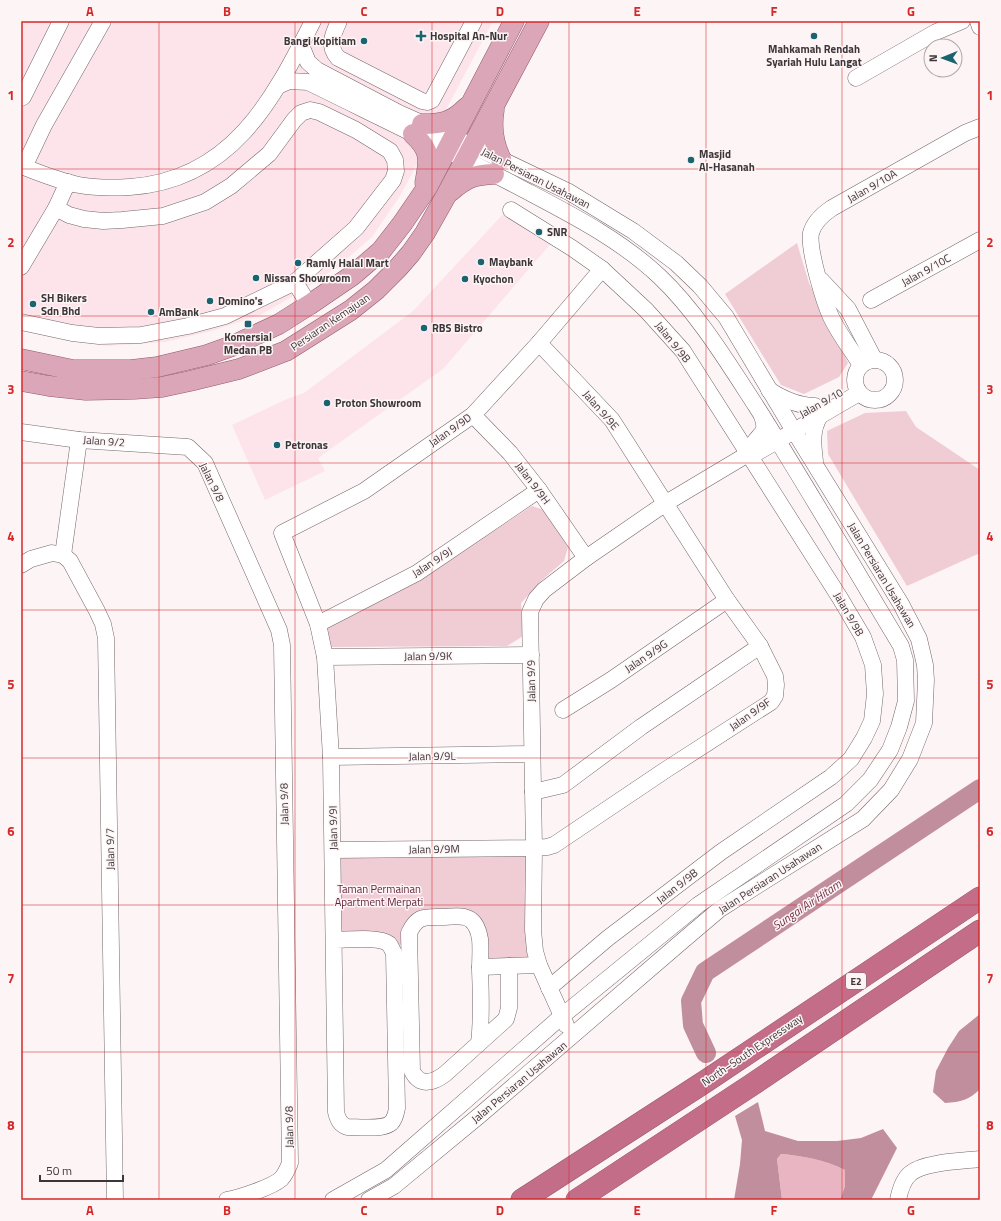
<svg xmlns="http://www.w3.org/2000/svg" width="1001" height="1221" viewBox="0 0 1001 1221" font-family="'Titillium Web',sans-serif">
<rect width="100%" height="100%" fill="#fdf4f6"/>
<g fill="#fce4ea">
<path d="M 21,21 L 493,21 L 400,196 L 372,237 L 336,268 L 295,295 L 260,315 L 212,331 L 165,342 L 107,346 L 50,336 L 21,328 Z"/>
<path d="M 504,213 L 553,241 L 443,369 L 318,458 L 325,471 L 265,500 L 232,425 L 287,399 L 304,393 L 413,311 Z"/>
</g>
<g fill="#f0ccd5">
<path d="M 797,243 L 809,283 L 848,363 L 839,377 L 804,394 L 781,385 L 725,294 Z"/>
<path d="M 906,411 L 916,427 L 980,470 L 980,553 L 907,586 L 828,454 L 827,431 L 865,413 Z"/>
<path d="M 532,506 L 544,510 L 568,547 L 564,561 L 542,580 L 521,603 L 523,636 L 507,646 L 330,647 L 326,629 L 413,583 Z"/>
<path d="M 534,848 L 539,965 L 480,967 L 471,920 L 428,917 L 409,933 L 394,953 L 390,945 L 335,940 L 333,850 Z"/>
</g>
<path fill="#eab5c3" d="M 781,1154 C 803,1156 825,1160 845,1170 L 845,1186 L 840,1200 L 782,1200 L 777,1159 Z"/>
<g fill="#c08e9c">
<path d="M 980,1014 L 980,1089 C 969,1100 961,1102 945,1103 L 933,1092 L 936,1071 L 948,1048 L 959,1031 Z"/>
<path d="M 758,1102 L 765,1131 L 798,1141 L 837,1141 L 861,1138 L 883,1129 L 897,1148 L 871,1200 L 840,1200 L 845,1186 L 845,1170 C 825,1160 803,1156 781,1154 L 777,1159 L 782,1200 L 734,1200 L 740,1164 L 742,1140 L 735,1116 Z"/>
</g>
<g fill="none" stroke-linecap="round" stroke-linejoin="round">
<path stroke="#c08e9c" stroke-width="20" d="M 706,1053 L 693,1025 L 691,1001 L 705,972 L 980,789"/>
<g stroke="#74676a" stroke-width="17">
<g id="minor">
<path d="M 339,21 C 333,34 327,46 338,58 L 422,101 L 427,102 L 432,100 L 474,21"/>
<path d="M 978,21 L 980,27"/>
<path d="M 301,45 L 308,62 L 317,70 L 399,113 L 473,146 L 569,192 L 633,231 L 676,263 L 700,286 L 726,317 L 788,421 L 901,604 L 919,639 L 925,665 L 926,680 L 924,723 L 910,759 L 891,790 L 863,819 L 720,909 L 680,943 L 480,1115 L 394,1186 L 369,1200"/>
<path d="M 856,78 L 936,32 L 962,21"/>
<path d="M 278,86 L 289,81 L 308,82 C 377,116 448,150 517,186 C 566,212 619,238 660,277 C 697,312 728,363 756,406 C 806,485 853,566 901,646 L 905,660 L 906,701 L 899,727 L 890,750 L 870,780 L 846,804 L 698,905 L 562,1016 L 386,1170 L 333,1200"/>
<path d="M 21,98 L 23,97 L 61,21"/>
<path d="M 21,166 C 40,173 58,181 79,185 C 95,188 114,188 130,187 C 231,180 272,102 313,21"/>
<path d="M 24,167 L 44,125 L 103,21"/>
<path d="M 511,210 L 572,248 L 602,269 L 646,310 L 683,351 L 840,598 L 863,637 L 873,665 L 875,694 L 872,721 L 864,738 L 851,759 L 831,777 L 721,852 L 608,938 L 549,988"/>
<path d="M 21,267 L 56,208 L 68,182"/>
<path d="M 821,280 L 848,309 L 874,359"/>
<path d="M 295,282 L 309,305"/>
<path d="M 871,300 L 980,240"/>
<path d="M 21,322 L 72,333 L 99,336 L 141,335 L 188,326 L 225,316 L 295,282 L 356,228 L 393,180 L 396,171 L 395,160 L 390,151 L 356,130 L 319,112 L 310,110 L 301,113 L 294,120 L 269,154 L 231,186 L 205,202 L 163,216 L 122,220 L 103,221 L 84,219 L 69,215 L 56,208"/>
<circle cx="875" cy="380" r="20"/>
<path d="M 861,365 C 851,349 839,334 831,317 C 824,302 808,249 811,233 C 814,222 823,214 832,208 L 965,133 L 980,127"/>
<path d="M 769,390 C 783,399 799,406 815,406"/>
<path d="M 473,415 L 510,453 L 539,490 L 586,558"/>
<path d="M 21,432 L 79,440 L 188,447 L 205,463 L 279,630 L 282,645 L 290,1163 C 288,1168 285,1175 281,1179 C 272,1187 239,1198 227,1200"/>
<path d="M 753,444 C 761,432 768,433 762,416"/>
<path d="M 815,461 C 813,445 811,430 820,416"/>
<path d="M 63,555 L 79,440"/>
<path d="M 21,565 L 31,559 L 52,553 L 63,555 L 70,561 L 97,611 L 103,624 L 106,638 L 115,1200"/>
<path d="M 318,624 L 417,573 L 539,490"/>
<path d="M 325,657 L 531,655"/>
<path d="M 563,710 L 611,680 L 727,600"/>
<path d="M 331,757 L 532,754"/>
<path d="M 533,792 L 563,785 L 641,727 L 760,646"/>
<path d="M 333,850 L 534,848 L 547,847 L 554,845 L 667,769 L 771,702 L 775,696 L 776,685 L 775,676 L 760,646 L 727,600 L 612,420 L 539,343"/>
<path d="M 335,940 C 347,940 379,936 389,944 C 391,946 392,950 394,953 L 397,1108 C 396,1114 395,1119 391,1123 C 383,1130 358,1127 347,1127 C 340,1124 338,1120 336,1112 L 331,757 L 325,657 L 318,624 L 282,533 L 364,491 L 473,415 L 539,343 L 602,269"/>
<path d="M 480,967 L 539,965"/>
<path d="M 566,1025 L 539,965 L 535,951 L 533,930 L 534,848 L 530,612 L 536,599 L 544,590 L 586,558 L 666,503 L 748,454 L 758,452 L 859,393"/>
<path d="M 479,1043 C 482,1019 481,994 480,970 C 480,960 481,949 480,939 C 479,933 476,924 471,920 C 463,914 450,917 441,917 C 423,917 417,916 409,933 L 412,1071 C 420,1087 433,1083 445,1074 L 506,1019 L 509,1008 L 509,966"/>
<path d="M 898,1200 C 900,1190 903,1179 911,1173 C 924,1162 962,1161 980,1159"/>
</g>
</g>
<g stroke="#945a6c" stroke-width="21">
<g id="major">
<path d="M 494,110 C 491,128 493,143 501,159"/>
<path d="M 422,124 C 443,124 452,122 467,107"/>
<path d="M 413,134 C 432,151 429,161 425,183"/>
<path d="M 451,191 C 466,178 473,175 494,174"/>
<path d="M 21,359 L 73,370 L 131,370 L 157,367 L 207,355 L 232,346 L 279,324 L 309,305 L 353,275 L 381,251 L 402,224 L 428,186 L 514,21"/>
<path d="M 21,381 L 49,386 L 86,390 L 134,389 L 162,387 L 190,381 L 239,369 L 286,351 L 351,310 L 376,290 L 398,268 L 411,253 L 425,233 L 447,194 L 539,21"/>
</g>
</g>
<g stroke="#945a6c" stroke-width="23">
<g id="highway">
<path d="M 522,1200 L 706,1081 L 980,898"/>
<path d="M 577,1200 L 750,1086 L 980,931"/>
</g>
</g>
<use href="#minor" stroke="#fff" stroke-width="16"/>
<use href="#major" stroke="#dba7b8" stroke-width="20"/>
<use href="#highway" stroke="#c36d88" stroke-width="22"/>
</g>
<path fill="none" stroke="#d62828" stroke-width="1" stroke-opacity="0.55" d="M 159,21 L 159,1200M 295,21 L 295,1200M 432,21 L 432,1200M 569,21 L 569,1200M 706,21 L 706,1200M 842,21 L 842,1200M 21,169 L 980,169M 21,316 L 980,316M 21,463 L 980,463M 21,610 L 980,610M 21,758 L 980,758M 21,905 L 980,905M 21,1052 L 980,1052"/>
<g fill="#1a6470" stroke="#fdf4f6" stroke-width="1.5">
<path d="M419 30h4v4h4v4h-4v4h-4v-4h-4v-4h4z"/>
<circle cx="814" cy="36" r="4"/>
<circle cx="364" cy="41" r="4"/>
<circle cx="691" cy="160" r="4"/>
<circle cx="539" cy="232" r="4"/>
<circle cx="481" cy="262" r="4"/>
<circle cx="298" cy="263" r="4"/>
<circle cx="256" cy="278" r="4"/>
<circle cx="465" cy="279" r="4"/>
<circle cx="210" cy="301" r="4"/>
<circle cx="33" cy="304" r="4"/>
<circle cx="151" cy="312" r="4"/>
<rect x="244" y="320" width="8" height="8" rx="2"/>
<circle cx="424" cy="328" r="4"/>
<circle cx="327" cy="403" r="4"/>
<circle cx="277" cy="445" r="4"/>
</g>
<g text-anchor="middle" stroke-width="3" stroke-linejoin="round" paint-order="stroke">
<rect fill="#fdf4f6" stroke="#776f71" stroke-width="1" x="846" y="973" width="20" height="16" rx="3"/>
<g font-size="10" font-weight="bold" fill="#3d3638">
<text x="856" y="985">E2</text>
</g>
<g font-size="11" font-weight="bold" fill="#3d3638" stroke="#fdf4f6" text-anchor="start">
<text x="430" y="40">Hospital An-Nur</text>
<text x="356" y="45" text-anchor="end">Bangi Kopitiam</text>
<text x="814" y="53" text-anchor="middle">Mahkamah Rendah<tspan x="814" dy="13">Syariah Hulu Langat</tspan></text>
<text x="699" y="158">Masjid<tspan x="699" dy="13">Al-Hasanah</tspan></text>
<text x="547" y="236">SNR</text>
<text x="489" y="266">Maybank</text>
<text x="306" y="267">Ramly Halal Mart</text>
<text x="264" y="282">Nissan Showroom</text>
<text x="473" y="283">Kyochon</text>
<text x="41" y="302">SH Bikers<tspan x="41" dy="13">Sdn Bhd</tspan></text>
<text x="218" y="305">Domino's</text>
<text x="159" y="316">AmBank</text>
<text x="432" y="332">RBS Bistro</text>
<text x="248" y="341" text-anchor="middle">Komersial<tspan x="248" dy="13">Medan PB</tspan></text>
<text x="335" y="407">Proton Showroom</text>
<text x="285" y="449">Petronas</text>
</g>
<g font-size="11" fill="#3d3638" stroke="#fdf4f6">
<text transform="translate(536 178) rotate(27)" y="4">Jalan Persiaran Usahawan</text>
<text transform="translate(872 186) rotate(-30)" y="4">Jalan 9/10A</text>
<text transform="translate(926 270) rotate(-29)" y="4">Jalan 9/10C</text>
<text transform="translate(330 322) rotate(-34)" y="4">Persiaran Kemajuan</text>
<text transform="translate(673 342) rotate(51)" y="4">Jalan 9/9B</text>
<text transform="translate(821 403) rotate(-29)" y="4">Jalan 9/10</text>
<text transform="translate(601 410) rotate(49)" y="4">Jalan 9/9E</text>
<text transform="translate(450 430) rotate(-35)" y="4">Jalan 9/9D</text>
<text transform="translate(104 441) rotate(4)" y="4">Jalan 9/2</text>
<text transform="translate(212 482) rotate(64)" y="4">Jalan 9/8</text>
<text transform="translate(533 483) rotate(53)" y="4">Jalan 9/9H</text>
<text transform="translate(432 562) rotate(-33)" y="4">Jalan 9/9J</text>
<text transform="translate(882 575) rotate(59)" y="4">Jalan Persiaran Usahawan</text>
<text transform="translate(849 614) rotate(60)" y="4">Jalan 9/9B</text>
<text transform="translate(428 656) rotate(-1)" y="4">Jalan 9/9K</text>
<text transform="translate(646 656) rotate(-34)" y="4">Jalan 9/9G</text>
<text transform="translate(531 681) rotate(-91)" y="4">Jalan 9/9</text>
<text transform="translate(750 714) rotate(-35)" y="4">Jalan 9/9F</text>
<text transform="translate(432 756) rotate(-1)" y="4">Jalan 9/9L</text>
<text transform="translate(284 804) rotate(-91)" y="4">Jalan 9/8</text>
<text transform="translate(333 828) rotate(-91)" y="4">Jalan 9/9I</text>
<text transform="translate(110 849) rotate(-91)" y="4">Jalan 9/7</text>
<text transform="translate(434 849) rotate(-1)" y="4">Jalan 9/9M</text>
<text transform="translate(770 878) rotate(-33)" y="4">Jalan Persiaran Usahawan</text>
<text transform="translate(677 886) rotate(-38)" y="4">Jalan 9/9B</text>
<text transform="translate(752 1050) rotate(-34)" y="4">North–South Expressway</text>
<text transform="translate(519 1082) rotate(-40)" y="4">Jalan Persiaran Usahawan</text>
<text transform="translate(289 1127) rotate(-91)" y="4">Jalan 9/8</text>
</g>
<g font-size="11" fill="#62243a" stroke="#fdf4f6">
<text x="379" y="893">Taman Permainan<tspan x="379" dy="13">Apartment Merpati</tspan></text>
</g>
<g font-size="12" font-style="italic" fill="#733349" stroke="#fdf4f6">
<text transform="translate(807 905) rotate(-34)" y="4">Sungai Air Hitam</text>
</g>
</g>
<rect width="1001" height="1221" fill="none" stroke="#fdf4f6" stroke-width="44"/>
<g transform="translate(943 58) rotate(269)"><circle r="19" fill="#fdf4f6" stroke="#b0a8aa"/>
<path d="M0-3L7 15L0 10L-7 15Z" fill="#1a6470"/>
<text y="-6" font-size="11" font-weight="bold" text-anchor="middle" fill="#3d3638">N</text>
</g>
<path d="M40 1175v6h83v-6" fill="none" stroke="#3d3638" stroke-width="2"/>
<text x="46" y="1175" font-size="12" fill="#3d3638" stroke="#fdf4f6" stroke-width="3" paint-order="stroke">50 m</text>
<rect x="22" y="22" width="957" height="1177" fill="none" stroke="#d62828" stroke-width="1.5"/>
<g font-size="13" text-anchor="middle" font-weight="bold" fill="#d62828">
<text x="90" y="16">A</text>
<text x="227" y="16">B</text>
<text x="364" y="16">C</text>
<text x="500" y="16">D</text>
<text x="637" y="16">E</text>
<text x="774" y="16">F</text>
<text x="911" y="16">G</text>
<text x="11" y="100">1</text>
<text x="990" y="100">1</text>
<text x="11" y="247">2</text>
<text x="990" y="247">2</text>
<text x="11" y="394">3</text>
<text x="990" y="394">3</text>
<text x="11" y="541">4</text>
<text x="990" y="541">4</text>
<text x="11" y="689">5</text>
<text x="990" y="689">5</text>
<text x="11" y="836">6</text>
<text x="990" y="836">6</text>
<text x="11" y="983">7</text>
<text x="990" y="983">7</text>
<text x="11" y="1130">8</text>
<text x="990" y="1130">8</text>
<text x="90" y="1215">A</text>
<text x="227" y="1215">B</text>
<text x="364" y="1215">C</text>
<text x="500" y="1215">D</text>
<text x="637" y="1215">E</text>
<text x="774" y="1215">F</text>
<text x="911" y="1215">G</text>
</g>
</svg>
